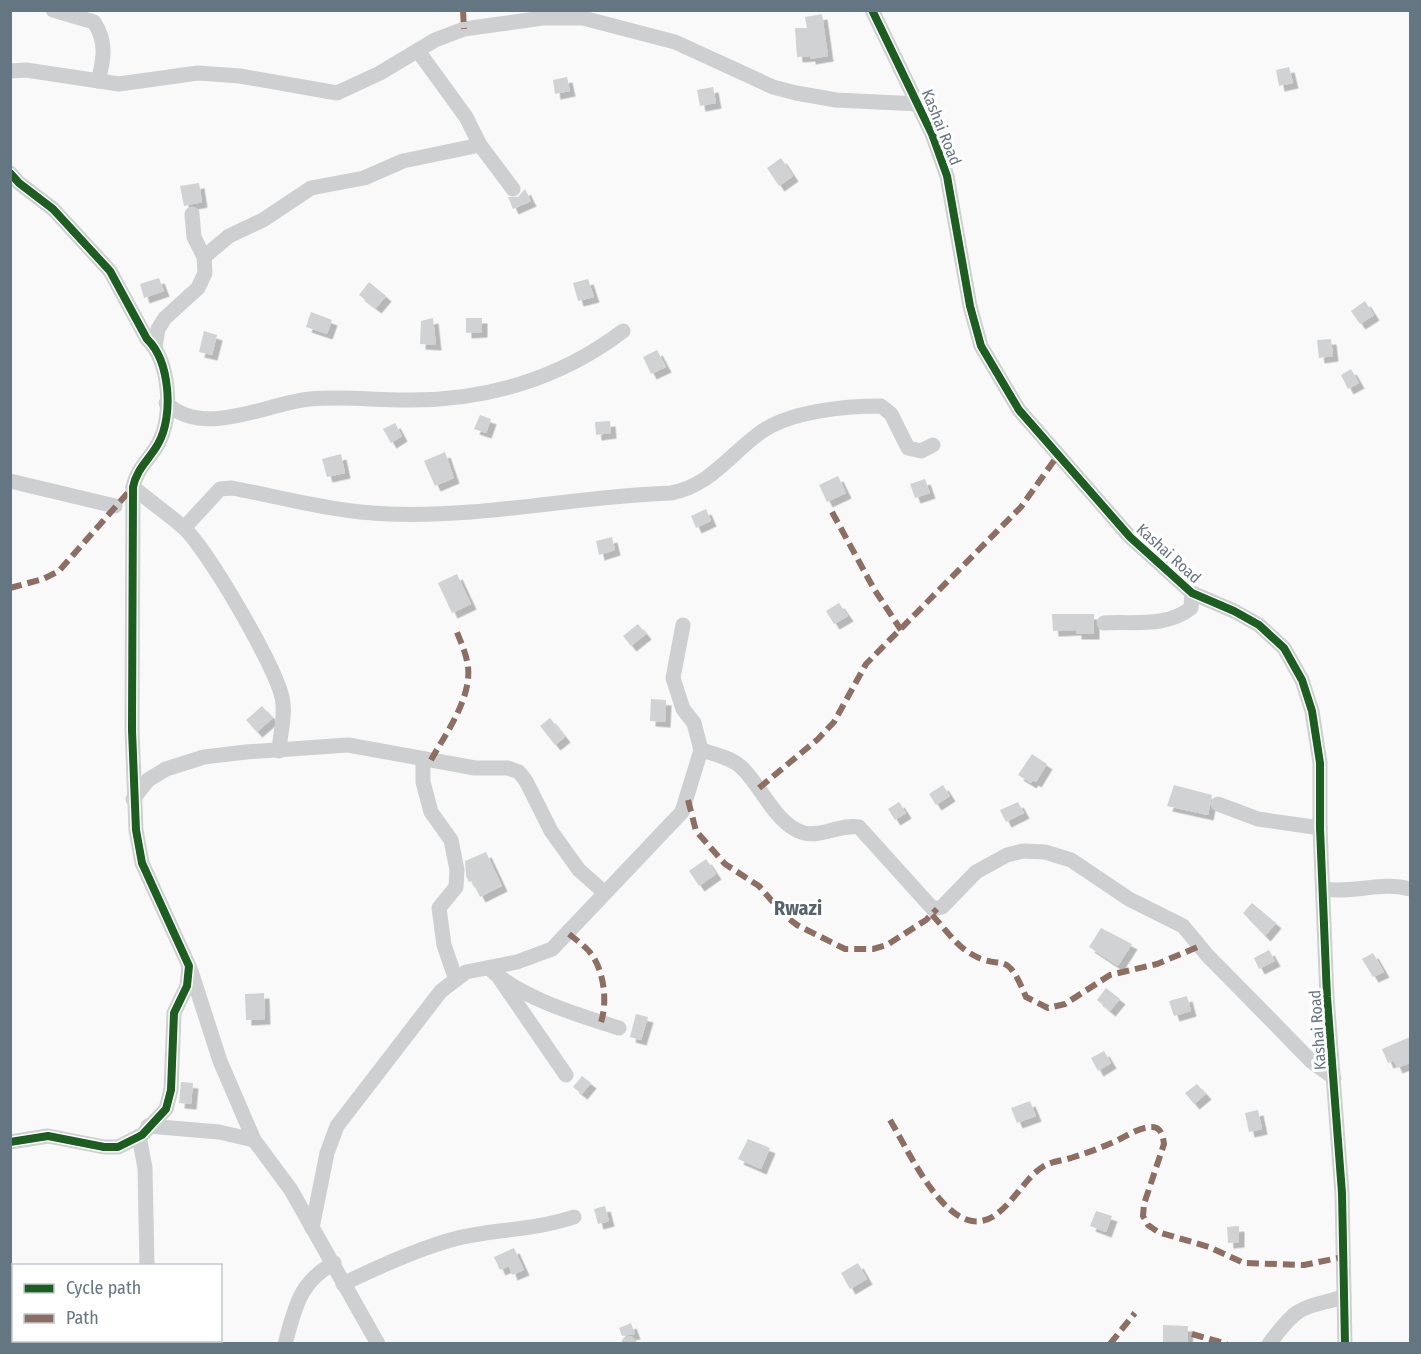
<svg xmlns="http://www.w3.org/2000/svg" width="1421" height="1354" viewBox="0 0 1421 1354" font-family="'Fira Sans Condensed',sans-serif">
<defs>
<filter id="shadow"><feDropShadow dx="5.5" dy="5.5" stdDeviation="0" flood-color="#0004"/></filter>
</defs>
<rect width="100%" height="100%" fill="#f9f9f9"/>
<g fill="#d0d2d3" filter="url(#shadow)">
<path d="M 822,14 L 828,56 L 810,59 L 810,56 L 797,57 L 795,28 L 807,28 L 805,17 Z"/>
<path d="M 1289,67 L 1293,83 L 1279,86 L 1276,70 Z"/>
<path d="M 567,77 L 570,91 L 555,94 L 553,80 Z"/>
<path d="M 713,87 L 716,103 L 700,106 L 697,90 Z"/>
<path d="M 781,158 L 793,176 L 779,186 L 767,168 Z"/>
<path d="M 199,183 L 202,202 L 184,206 L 180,186 Z"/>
<path d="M 525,189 L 531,201 L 513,209 L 508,197 L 518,197 Z"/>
<path d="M 159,278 L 164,291 L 144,298 L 140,284 Z"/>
<path d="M 588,279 L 594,297 L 578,301 L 573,283 Z"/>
<path d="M 369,282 L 386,296 L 376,308 L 359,295 Z"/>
<path d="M 1365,301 L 1374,315 L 1360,324 L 1351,311 Z"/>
<path d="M 311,312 L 332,320 L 327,334 L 306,327 Z"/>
<path d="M 433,318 L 436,345 L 420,344 L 421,321 Z"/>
<path d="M 466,318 L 482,318 L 482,332 L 466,333 Z"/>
<path d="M 204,331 L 217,335 L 212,355 L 199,352 Z"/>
<path d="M 1331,339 L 1333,356 L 1319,358 L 1317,340 Z"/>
<path d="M 657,350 L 666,367 L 651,374 L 643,357 Z"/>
<path d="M 1351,369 L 1359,383 L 1348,389 L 1341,375 Z"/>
<path d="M 480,415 L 491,419 L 486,433 L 474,429 Z"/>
<path d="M 610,421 L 611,433 L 596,435 L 595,422 Z"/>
<path d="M 395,423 L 402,436 L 391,443 L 383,429 Z"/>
<path d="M 445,452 L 454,478 L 435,486 L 424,461 Z"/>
<path d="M 341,454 L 345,473 L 327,477 L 322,459 Z"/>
<path d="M 838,476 L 846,493 L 827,502 L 819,485 Z"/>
<path d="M 925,479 L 930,493 L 915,498 L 910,484 Z"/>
<path d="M 706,509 L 711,521 L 696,528 L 691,516 Z"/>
<path d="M 612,537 L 615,550 L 599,555 L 596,541 Z"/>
<path d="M 457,574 L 471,604 L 452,613 L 438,583 Z"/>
<path d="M 839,603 L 848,616 L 834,624 L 826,611 Z"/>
<path d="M 1052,614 L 1094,614 L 1094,634 L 1076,634 L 1076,630 L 1053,631 Z"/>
<path d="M 638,624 L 646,634 L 631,646 L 623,636 Z"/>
<path d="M 651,699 L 666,700 L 665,722 L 650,721 Z"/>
<path d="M 262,706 L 273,718 L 257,732 L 246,720 Z"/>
<path d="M 550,718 L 565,737 L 555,745 L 540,726 Z"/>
<path d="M 1032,754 L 1047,764 L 1036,782 L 1033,780 L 1031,783 L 1018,775 Z"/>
<path d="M 943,785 L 950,796 L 936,805 L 929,794 Z"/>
<path d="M 1174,785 L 1212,795 L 1208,815 L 1167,806 Z"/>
<path d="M 899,802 L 906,813 L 895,820 L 888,809 Z"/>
<path d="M 1018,802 L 1024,813 L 1006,822 L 1000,810 Z"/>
<path d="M 486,852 L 502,886 L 480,897 L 472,881 L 469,882 L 466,876 L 465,861 Z"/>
<path d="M 706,859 L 716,874 L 699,886 L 689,871 Z"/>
<path d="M 1252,903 L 1276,923 L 1265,936 L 1243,913 Z"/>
<path d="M 1101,928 L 1132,944 L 1118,966 L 1089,947 Z"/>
<path d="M 1269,950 L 1275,961 L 1259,969 L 1254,958 Z"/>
<path d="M 1373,953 L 1384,972 L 1373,977 L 1362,959 Z"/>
<path d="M 1106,988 L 1120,999 L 1110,1011 L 1097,1000 Z"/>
<path d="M 264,993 L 265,1019 L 246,1020 L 245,994 Z"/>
<path d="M 1187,996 L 1191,1011 L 1174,1016 L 1169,1001 Z"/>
<path d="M 636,1014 L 648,1017 L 641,1040 L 630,1037 Z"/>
<path d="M 1410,1037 L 1410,1063 L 1397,1068 L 1394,1061 L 1388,1063 L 1382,1049 Z"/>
<path d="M 1104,1051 L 1111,1063 L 1098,1071 L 1091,1058 Z"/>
<path d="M 582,1076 L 591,1083 L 582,1094 L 573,1087 Z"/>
<path d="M 181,1082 L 193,1083 L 191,1104 L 179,1103 Z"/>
<path d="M 1197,1084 L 1206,1094 L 1194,1104 L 1185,1093 Z"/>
<path d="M 1030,1101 L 1036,1116 L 1017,1123 L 1011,1108 Z"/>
<path d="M 1258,1110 L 1262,1129 L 1249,1132 L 1245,1113 Z"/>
<path d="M 748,1139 L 770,1148 L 761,1169 L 738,1159 Z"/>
<path d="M 605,1206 L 609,1221 L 598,1224 L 594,1209 Z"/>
<path d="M 1096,1211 L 1112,1216 L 1106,1232 L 1090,1226 Z"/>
<path d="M 1239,1226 L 1239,1242 L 1228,1243 L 1227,1227 Z"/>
<path d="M 514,1248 L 524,1270 L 512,1275 L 509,1266 L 500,1270 L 494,1257 Z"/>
<path d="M 858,1263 L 867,1279 L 850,1289 L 841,1273 Z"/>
<path d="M 631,1323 L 635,1334 L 622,1336 L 619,1328 Z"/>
<path d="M 1163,1325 L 1188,1326 L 1187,1344 L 1163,1344 Z"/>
</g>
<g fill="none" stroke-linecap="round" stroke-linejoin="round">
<g stroke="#cecfd0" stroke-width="15">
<path d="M 53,10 L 94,22 C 107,42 104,59 98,81"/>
<path d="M 872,10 L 932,134 L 947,176 L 970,306 L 981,346 L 1019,410 L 1130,537 L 1192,593 L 1234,611 L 1259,625 L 1284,648 L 1302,680 L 1312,711 L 1320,763 L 1320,828 L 1327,997 L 1342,1193 L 1345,1344"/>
<path d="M 418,51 L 466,117 L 480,145 L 513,189"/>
<path d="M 10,71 L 26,70 L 119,84 L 198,73 L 240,76 L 337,93 L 380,73 L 435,40 L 464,29 L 543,18 L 583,18 L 675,42 L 773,87 L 796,93 L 836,100 L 919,104"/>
<path d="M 10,173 L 19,183 L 53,209 L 110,271 L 147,339 C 170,361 174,416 158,444 C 149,460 137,468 133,487 L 132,730 L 136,830 L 142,863 L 189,966 L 187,986 L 174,1013 L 171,1090 L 166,1109 L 142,1135 L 118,1147 L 104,1147 L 48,1136 L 10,1142"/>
<path d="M 204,257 L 229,236 L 263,220 L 311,188 L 364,178 L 403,161 L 480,145"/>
<path d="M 155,347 L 158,329 L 165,318 L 198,288 L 205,273 L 204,257 L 194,237 L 192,214"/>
<path d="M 166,403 C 205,439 266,403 310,399 C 342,396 374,400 406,400 C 485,401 560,379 623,331"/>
<path d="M 10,481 L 115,506"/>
<path d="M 133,487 C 149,501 167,513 183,527 C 208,550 274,664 282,697 C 286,715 280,733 279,751"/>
<path d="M 184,528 L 220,489 L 232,488 C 284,498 335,512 389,514 C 483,518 577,496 671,493 C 710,486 730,454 761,432 C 791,411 845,406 881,406 L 891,414 L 908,448 L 921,451 L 933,445"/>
<path d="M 1104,623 C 1133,621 1166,628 1191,608 L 1192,593"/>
<path d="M 701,750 C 714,754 729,757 740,766 C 761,784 775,825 804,833 C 822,837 840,824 859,827 L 933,909 L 942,907 L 976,872 L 1007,855 L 1023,851 L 1045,852 L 1071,860 L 1129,899 L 1183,926 L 1207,955 L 1268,1017 L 1311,1061 L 1334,1078"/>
<path d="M 423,759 L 423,782 L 431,812 L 451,840 L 457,870 L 456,887 L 439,908 L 444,945 L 455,977"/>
<path d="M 133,799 L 148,780 L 166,769 L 204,757 L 246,752 L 348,745 L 475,768 L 508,768 L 519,772 L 526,781 L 551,831 L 579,870 L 605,893"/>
<path d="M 1218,804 L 1258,819 L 1320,828"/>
<path d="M 1324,889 C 1353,894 1381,881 1410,889"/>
<path d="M 489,968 C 520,998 578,1015 619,1028"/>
<path d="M 191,971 L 220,1061 L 254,1140 L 291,1190 L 378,1344"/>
<path d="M 500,979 L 566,1075"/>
<path d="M 148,1126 L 219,1132 L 254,1140"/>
<path d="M 139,1136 L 145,1168 L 147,1266"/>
<path d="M 312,1228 L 327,1153 L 337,1126 L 441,991 L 466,972 L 517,962 L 552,949 L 682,812 L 701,750 L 694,723 L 683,709 L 673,678 L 683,625"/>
<path d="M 343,1284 C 380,1266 434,1241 473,1235 C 508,1229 541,1228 574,1217"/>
<path d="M 147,1340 L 147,1344"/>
<path d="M 629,1343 L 629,1344"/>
<path d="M 285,1344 C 295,1308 299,1282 334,1263"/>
<path d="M 1269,1344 C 1298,1305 1299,1309 1344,1297"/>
</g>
<g stroke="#8d6e63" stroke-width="6" stroke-dasharray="12 6" stroke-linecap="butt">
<path d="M 463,10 L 464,29"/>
<path d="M 832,512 L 874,589 L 901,630"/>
<path d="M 10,588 L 43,579 L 59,571 L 133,487"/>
<path d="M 431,760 C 446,733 475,694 467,661 C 465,651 460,640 456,630"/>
<path d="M 759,788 L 818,739 L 834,722 L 866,664 L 1021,507 L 1058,455"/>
<path d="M 688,800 L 696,831 L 725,864 L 759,886 L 784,915 L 797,925 L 845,949 L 873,949 L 887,945 L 926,920 L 937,909"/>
<path d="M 932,915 C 943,926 954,943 968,952 C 1004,975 1004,944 1026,997 L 1048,1008 L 1065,1004 L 1110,975 L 1157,964 L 1200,946"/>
<path d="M 569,934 C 575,939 582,944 587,949 C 604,966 608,1001 601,1022"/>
<path d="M 890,1120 C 907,1148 937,1215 972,1221 C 1002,1226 1019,1183 1041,1168 C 1051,1161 1060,1161 1071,1158 C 1087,1153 1103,1147 1118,1140 C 1128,1135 1140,1127 1152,1127 C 1161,1127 1163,1136 1164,1144 L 1144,1204 L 1143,1216 L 1148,1225 L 1158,1232 L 1209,1247 L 1244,1263 L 1304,1265 L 1343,1257"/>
<path d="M 1192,1334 L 1227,1344"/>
<path d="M 1110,1344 L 1135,1313"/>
</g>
<g stroke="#fff" stroke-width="11">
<g id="cycleway">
<path d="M 872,10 L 932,134 L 947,176 L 970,306 L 981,346 L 1019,410 L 1130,537 L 1192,593 L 1234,611 L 1259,625 L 1284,648 L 1302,680 L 1312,711 L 1320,763 L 1320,828 L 1327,997 L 1342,1193 L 1345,1344"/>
<path d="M 10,173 L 19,183 L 53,209 L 110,271 L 147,339 C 170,361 174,416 158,444 C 149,460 137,468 133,487 L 132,730 L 136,830 L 142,863 L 189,966 L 187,986 L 174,1013 L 171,1090 L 166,1109 L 142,1135 L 118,1147 L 104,1147 L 48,1136 L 10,1142"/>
</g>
</g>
<use href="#cycleway" stroke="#1b5e20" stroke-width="8"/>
</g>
<g text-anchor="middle" stroke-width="6" stroke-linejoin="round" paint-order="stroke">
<g font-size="16" fill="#657683" stroke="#fff">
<text transform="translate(942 127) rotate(68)" y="6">Kashai Road</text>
<text transform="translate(1169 553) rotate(42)" y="6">Kashai Road</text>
<text transform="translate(1317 1030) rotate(-94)" y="6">Kashai Road</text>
</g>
<g font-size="20" font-weight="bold" fill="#57646e" stroke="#fff">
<text x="798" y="915">Rwazi</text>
</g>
</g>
<rect width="1421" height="1354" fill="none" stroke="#657683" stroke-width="24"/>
<rect x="12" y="1264" width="210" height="78" fill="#ffffff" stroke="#c1c8cd" stroke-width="1.5"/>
<rect x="24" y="1284" width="30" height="9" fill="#1b5e20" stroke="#c1c8cd" stroke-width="1.5"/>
<text x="66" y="1294" font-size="18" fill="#657683">Cycle path</text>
<rect x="24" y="1314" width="30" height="9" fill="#8d6e63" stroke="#c1c8cd" stroke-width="1.5"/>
<text x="66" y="1324" font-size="18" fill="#657683">Path</text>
</svg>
